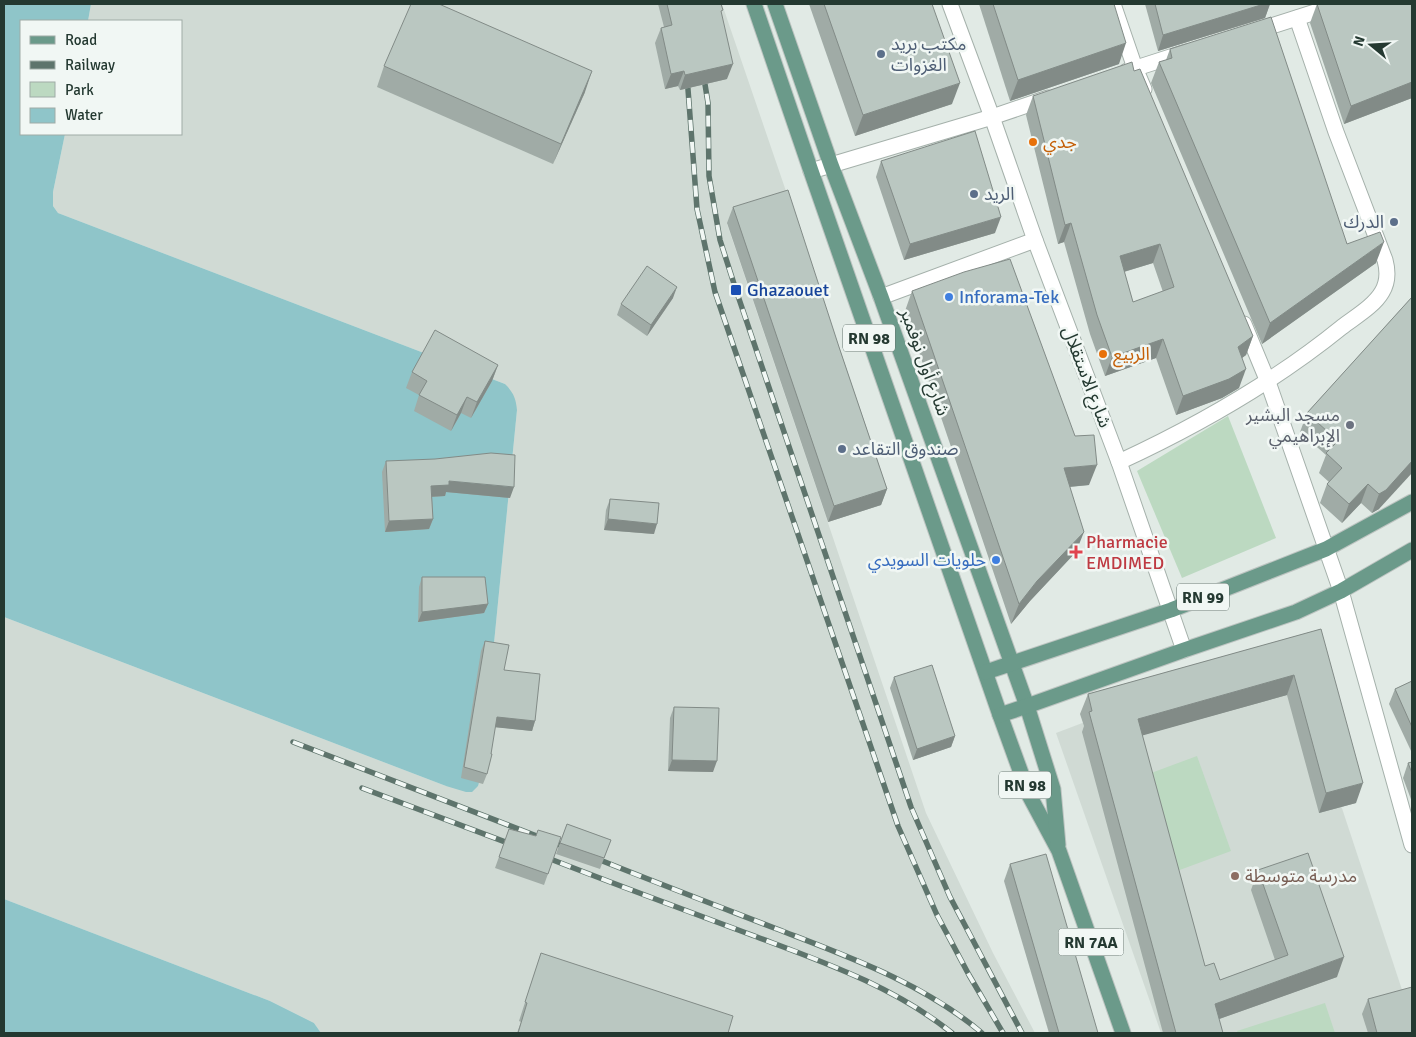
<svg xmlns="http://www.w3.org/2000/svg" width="1416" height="1037" viewBox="0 0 1416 1037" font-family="Signika,'Noto Sans Arabic',sans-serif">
<rect width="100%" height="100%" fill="#e1eae5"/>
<g fill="#d0dad4">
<path d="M 91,4 L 722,4 L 788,197 L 727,224 L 926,813 L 993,953 L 1035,1033 L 321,1033 L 314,1023 L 270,1001 L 4,899 L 4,617 L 446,786 L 481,775 L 517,410 L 505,384 L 58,213 L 53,206 L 53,192 L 65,134 L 181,134 L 181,21 L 88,21 Z"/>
<path d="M 1288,645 L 1412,1020 L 1412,1033 L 1161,1033 L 1056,733 Z"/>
</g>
<g fill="#bcd9c1">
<path d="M 1228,416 L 1276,538 L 1182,578 L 1137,471 Z"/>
<path d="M 1197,756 L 1231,851 L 1177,871 L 1143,776 Z"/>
<path d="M 1325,1003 L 1335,1033 L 1238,1033 L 1237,1031 Z"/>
</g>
<g fill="#8fc5c9">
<path d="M 4,4 L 91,4 L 88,21 L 21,21 L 21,134 L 65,134 L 53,192 L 53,206 L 58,213 L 505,384 C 513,392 516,398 517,410 L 481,775 L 478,786 L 472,792 L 466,792 L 446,786 L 4,617 Z"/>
<path d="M 4,899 L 270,1001 L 314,1023 L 321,1033 L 4,1033 Z"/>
</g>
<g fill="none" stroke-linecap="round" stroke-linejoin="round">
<g stroke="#a5b1ab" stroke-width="17">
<g id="minor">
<path d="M 950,4 L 992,117 L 1035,240 L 1119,462 L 1184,650"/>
<path d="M 1113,4 L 1135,68 L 1144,89"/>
<path d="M 1256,31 L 1340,4"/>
<path d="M 1127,71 L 1186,52"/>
<path d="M 811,171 L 992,117 L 1048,98"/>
<path d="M 881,297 L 1035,240"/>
<path d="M 1244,324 L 1268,382 L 1341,591 L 1412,845"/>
<path d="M 1119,462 C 1199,425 1273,383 1342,327 C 1355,317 1374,306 1382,292 C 1388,282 1388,271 1385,260 L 1336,132 L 1297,18"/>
</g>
</g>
<g stroke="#bdc4c1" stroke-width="17">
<g id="primary">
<path d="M 754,4 L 811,171 L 1000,715 L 1029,795 L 1059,851 L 1123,1033"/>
<path d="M 775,4 L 831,165 L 881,297 L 1027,706 L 1053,789 L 1058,845"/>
<path d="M 986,672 L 1171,610 L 1326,549 L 1412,502"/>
<path d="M 1000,715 L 1027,706 L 1184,650 L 1296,612 L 1341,591 L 1412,550"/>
</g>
</g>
<use href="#minor" stroke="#fff" stroke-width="15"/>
<use href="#primary" stroke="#6b9a8a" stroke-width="15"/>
<g stroke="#5e746c" stroke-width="5.5">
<g id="rail">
<path d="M 703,72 L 708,103 L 709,176 L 720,240 L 736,290 L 911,807 L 950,897 L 1022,1033"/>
<path d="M 687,76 L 697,209 L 715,292 L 898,826 L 937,915 L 969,975 L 1003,1033"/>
<path d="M 293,742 L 573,850"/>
<path d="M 362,788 L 516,846"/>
<path d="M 540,855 C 609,882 679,908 749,934 C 820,961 892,985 952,1033"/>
<path d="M 590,856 C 652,881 715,905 777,929 C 849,957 923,983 982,1033"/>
</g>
</g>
<use href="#rail" stroke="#f1f7f4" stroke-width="4" stroke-dasharray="11" stroke-linecap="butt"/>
</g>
<g fill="#a0aba6" fill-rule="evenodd">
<path d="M 658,4 L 721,4 L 721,14 L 727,79 L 680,90 L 678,86 L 665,89 L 655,43 L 661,28 L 664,27 Z"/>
<path d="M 809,4 L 932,4 L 952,104 L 855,136 Z"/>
<path d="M 979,4 L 1114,4 L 1119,64 L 1010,101 Z"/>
<path d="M 1145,4 L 1270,4 L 1265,18 L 1158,51 Z"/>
<path d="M 1317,4 L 1412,4 L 1412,98 L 1344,124 L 1310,23 Z"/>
<path d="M 1170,49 L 1347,244 L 1376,263 L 1262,344 L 1151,83 L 1159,62 L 1166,60 Z"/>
<path d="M 384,66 L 585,92 L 553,164 L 377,87 Z"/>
<path d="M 1134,71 L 1253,336 L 1246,355 L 1242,358 L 1239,388 L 1222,398 L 1176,415 L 1156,358 L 1105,376 L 1090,334 L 1064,242 L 1058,244 L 1026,115 L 1033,96 ZM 1153,263 L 1163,292 L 1133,302 L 1124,272 Z"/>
<path d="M 881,161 L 995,233 L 904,260 L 876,177 Z"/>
<path d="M 733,207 L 839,347 L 887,489 L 881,505 L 828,522 L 727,223 Z"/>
<path d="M 912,291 L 1089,485 L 1070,487 L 1076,552 L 1030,601 L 1011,624 L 905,311 Z"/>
<path d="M 1412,297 L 1379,509 L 1372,513 L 1361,503 L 1342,523 L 1320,503 L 1327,484 L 1329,482 L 1319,473 L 1326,455 L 1300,432 L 1307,413 Z"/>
<path d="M 673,298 L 647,336 L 617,315 L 621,304 Z"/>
<path d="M 498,365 L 492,381 L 471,418 L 461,413 L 451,431 L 414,411 L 419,395 L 406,388 L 412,372 Z"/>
<path d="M 386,461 L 510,498 L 446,492 L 445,496 L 432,497 L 433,519 L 429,529 L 385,532 L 382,472 Z"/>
<path d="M 610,499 L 654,534 L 604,530 L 606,510 Z"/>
<path d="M 422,577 L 488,604 L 484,613 L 418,622 L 419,587 Z"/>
<path d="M 1321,629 L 1356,803 L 1319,813 L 1287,695 L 1142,735 L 1205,966 L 1220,980 L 1275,960 L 1251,890 L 1258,870 L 1337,977 L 1219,1019 L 1223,1033 L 1163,1033 L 1082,732 L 1084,726 L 1080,714 L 1088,694 Z"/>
<path d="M 485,641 L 504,670 L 535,721 L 532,731 L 495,727 L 487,774 L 483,784 L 461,778 L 481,651 Z"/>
<path d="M 894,677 L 955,736 L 951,747 L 913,760 L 890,688 Z"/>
<path d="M 1412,681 L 1412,753 L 1389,704 L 1395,689 Z"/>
<path d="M 674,707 L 713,772 L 668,771 L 670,718 Z"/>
<path d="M 1412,762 L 1412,802 L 1403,778 L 1408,763 Z"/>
<path d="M 567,824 L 611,840 L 600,869 L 556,854 Z"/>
<path d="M 509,829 L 536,836 L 561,837 L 544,885 L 495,868 Z"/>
<path d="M 1010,864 L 1098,1033 L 1049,1033 L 1004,881 Z"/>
<path d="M 541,953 L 728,1033 L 517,1033 L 521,1022 L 519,1021 Z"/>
<path d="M 1368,999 L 1412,1033 L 1368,1033 L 1362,1014 Z"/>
</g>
<g fill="#828b87">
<path d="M 1264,4 L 1270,4 L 1265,18 L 1158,51 L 1163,35 Z"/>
<path d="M 1126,43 L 1119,64 L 1010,101 L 1018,80 Z"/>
<path d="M 733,64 L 727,79 L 680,90 L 685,75 Z"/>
<path d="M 592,71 L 585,92 L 553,164 L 561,144 Z"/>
<path d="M 684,71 L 678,86 L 665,89 L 671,74 Z"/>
<path d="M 1412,82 L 1412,98 L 1344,124 L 1351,106 Z"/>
<path d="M 960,83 L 952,104 L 855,136 L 863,115 Z"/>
<path d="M 1001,217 L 995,233 L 904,260 L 910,244 Z"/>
<path d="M 1071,223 L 1064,242 L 1058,244 L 1065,225 Z"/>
<path d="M 1384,242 L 1376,263 L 1262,344 L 1270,323 Z"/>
<path d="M 1160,244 L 1153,263 L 1113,275 L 1120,256 Z"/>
<path d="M 677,287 L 673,298 L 647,336 L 651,325 Z"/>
<path d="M 1253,336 L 1246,355 L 1231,366 L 1238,347 Z"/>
<path d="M 1163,339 L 1156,358 L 1105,376 L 1112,357 Z"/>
<path d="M 498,365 L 492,381 L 471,418 L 477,402 Z"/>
<path d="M 1246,369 L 1239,388 L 1222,398 L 1176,415 L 1183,396 Z"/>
<path d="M 467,397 L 461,413 L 451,431 L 457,415 Z"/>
<path d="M 1412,461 L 1412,473 L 1379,509 L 1372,513 L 1379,494 Z"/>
<path d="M 1097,465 L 1089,485 L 1056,488 L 1064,468 Z"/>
<path d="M 449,481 L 514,487 L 510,498 L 446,492 L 445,496 L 427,497 L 431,486 Z"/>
<path d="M 1368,484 L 1361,503 L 1342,523 L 1349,504 Z"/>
<path d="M 887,489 L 881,505 L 828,522 L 834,506 Z"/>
<path d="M 433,519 L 429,529 L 385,532 L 389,521 Z"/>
<path d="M 608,519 L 657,524 L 654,534 L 604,530 Z"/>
<path d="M 1084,532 L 1076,552 L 1030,601 L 1011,624 L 1019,604 L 1037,581 Z"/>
<path d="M 488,604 L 484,613 L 418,622 L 422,612 Z"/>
<path d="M 1294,675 L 1287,695 L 1130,739 L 1138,719 Z"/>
<path d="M 497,717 L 535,721 L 532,731 L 493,727 Z"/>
<path d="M 955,736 L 951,747 L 913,760 L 917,749 Z"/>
<path d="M 672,760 L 717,761 L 713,772 L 668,771 Z"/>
<path d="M 1363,783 L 1356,803 L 1319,813 L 1326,793 Z"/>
<path d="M 1344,957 L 1337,977 L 1208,1023 L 1215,1004 Z"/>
</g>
<g fill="#bac7c1" stroke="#828b87" fill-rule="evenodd">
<path d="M 411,4 L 439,4 L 592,71 L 561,144 L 384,66 Z"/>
<path d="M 667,4 L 721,4 L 723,10 L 721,11 L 733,64 L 685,75 L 684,71 L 671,74 L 661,28 L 672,25 Z"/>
<path d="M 824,4 L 932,4 L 960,83 L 863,115 Z"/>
<path d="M 993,4 L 1114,4 L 1126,43 L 1018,80 Z"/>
<path d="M 1155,4 L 1264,4 L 1163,35 Z"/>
<path d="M 1317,4 L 1412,4 L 1412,82 L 1351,106 Z"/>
<path d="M 1271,17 L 1347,244 L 1380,232 L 1384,242 L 1270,323 L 1159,62 L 1172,58 L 1170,49 Z"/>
<path d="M 1132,62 L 1134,71 L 1140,69 L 1253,336 L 1238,347 L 1246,369 L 1229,379 L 1183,396 L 1163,339 L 1112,357 L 1097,315 L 1071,223 L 1065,225 L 1033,96 ZM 1160,244 L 1174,287 L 1133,302 L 1120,256 Z"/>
<path d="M 975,131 L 1001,217 L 910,244 L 881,161 Z"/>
<path d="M 788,190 L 839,347 L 887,489 L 834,506 L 733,207 Z"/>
<path d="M 1010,259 L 1075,436 L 1094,435 L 1097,465 L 1064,468 L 1084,532 L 1037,581 L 1019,604 L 912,291 L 964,272 Z"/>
<path d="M 647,266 L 677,287 L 651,325 L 621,304 Z"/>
<path d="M 1412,297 L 1412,461 L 1386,490 L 1379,494 L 1368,484 L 1349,504 L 1327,484 L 1342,468 L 1326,453 L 1338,441 L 1307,413 Z"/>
<path d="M 435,330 L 498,365 L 477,402 L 467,397 L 457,415 L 419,395 L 427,381 L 412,372 Z"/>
<path d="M 491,453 L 515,455 L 514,487 L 449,481 L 449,485 L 431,486 L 433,519 L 389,521 L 386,461 L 435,459 Z"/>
<path d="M 610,499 L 659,503 L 657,524 L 608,519 Z"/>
<path d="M 422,577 L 485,577 L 488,604 L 422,612 Z"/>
<path d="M 1321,629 L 1363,783 L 1326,793 L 1294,675 L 1138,719 L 1205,966 L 1214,963 L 1220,980 L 1288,955 L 1258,870 L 1308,853 L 1344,957 L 1215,1004 L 1223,1033 L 1176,1033 L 1089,712 L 1092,711 L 1088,694 Z"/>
<path d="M 485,641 L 509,645 L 504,670 L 540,674 L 535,721 L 497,717 L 491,754 L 492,754 L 487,774 L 464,767 Z"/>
<path d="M 932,665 L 955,736 L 917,749 L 894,677 Z"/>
<path d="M 1412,681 L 1412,727 L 1395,689 Z"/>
<path d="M 674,707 L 719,708 L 717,761 L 672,760 Z"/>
<path d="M 1412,762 L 1412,773 L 1408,763 Z"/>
<path d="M 567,824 L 611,840 L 604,858 L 560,843 Z"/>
<path d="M 509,829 L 536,836 L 538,830 L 561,837 L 548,874 L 499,857 Z"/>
<path d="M 1046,854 L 1098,1033 L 1059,1033 L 1010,864 Z"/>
<path d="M 541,953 L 733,1016 L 728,1033 L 518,1033 L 527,1003 L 525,1002 Z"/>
<path d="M 1412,987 L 1412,1033 L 1377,1033 L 1368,999 Z"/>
</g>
<g fill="#5c6f8a" stroke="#f1f7f4" stroke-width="2">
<circle cx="881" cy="54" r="5"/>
<circle cx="974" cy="194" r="5"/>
<circle cx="1394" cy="222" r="5"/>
<circle cx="842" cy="449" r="5"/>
</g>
<g fill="#e8710a" stroke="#f1f7f4" stroke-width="2">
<circle cx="1033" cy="142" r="5"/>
<circle cx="1103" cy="354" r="5"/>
</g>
<rect fill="#1a4fb4" stroke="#f1f7f4" stroke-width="2" x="730" y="284" width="12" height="12" rx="2.5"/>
<g fill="#3f7fe0" stroke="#f1f7f4" stroke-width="2">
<circle cx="949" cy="297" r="5"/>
<circle cx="996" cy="560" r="5"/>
</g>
<circle fill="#6b7280" stroke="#f1f7f4" stroke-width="2" cx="1350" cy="425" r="5"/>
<path fill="#e0444e" stroke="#f1f7f4" stroke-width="2" d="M1073.5 544.5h5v5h5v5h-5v5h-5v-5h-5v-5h5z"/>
<circle fill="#8d6e63" stroke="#f1f7f4" stroke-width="2" cx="1235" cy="876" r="5"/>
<g text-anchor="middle" stroke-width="5" stroke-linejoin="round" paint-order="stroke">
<g fill="#f1f7f4" stroke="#62726c" stroke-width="1">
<rect x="843" y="324.5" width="52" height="27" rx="4"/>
<rect x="1177" y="583.5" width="52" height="27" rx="4"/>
<rect x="999" y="771.5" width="52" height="27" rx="4"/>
<rect x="1058.5" y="928.5" width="65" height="27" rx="4"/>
</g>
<g font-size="16" font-weight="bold" fill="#243931">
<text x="869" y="344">RN 98</text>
<text x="1203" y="603">RN 99</text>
<text x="1025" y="791">RN 98</text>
<text x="1091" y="948">RN 7AA</text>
</g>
<g font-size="18" fill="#4e5e75" stroke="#f1f7f4" text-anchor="start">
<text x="891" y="50">مكتب بريد<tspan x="891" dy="21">الغزوات</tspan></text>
<text x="984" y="200">الريد</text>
<text x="1384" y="228" text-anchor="end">الدرك</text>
<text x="852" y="455">صندوق التقاعد</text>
</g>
<g font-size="18" fill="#c56008" stroke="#f1f7f4" text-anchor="start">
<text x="1043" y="148">جدي</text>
<text x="1113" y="360">الربيع</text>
</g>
<g font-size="18" fill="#164399" stroke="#f1f7f4" text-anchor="start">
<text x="747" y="296">Ghazaouet</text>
</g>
<g font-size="18" fill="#366cbe" stroke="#f1f7f4" text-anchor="start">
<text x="959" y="303">Inforama-Tek</text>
<text x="986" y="566" text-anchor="end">حلويات السويدي</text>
</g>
<g font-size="18" fill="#243931" stroke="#f1f7f4">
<text transform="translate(925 362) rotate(70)" y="6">شارع أول نوفمبر</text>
<text transform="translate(1087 377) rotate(69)" y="6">شارع الاستقلال</text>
</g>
<g font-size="18" fill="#5b616d" stroke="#f1f7f4" text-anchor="end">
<text x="1340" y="421">مسجد البشير<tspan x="1340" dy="21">الإبراهيمي</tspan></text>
</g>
<g font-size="18" fill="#be3a42" stroke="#f1f7f4" text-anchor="start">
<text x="1086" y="548">Pharmacie<tspan x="1086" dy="21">EMDIMED</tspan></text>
</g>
<g font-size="18" fill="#785e54" stroke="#f1f7f4" text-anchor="start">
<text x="1245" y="882">مدرسة متوسطة</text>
</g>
</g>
<rect width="1416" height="1037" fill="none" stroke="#243931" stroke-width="10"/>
<rect x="20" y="20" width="162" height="115" fill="#f1f7f4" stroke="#9faba6"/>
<rect x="30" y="36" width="25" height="8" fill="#6b9a8a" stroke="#9faba6"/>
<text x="65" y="45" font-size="15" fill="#243931">Road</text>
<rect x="30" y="61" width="25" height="8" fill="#5e746c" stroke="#9faba6"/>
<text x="65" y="70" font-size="15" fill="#243931">Railway</text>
<rect x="30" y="82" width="25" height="15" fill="#bcd9c1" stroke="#9faba6"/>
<text x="65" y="95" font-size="15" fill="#243931">Park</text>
<rect x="30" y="108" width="25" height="15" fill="#8fc5c9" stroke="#9faba6"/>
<text x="65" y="120" font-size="15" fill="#243931">Water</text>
<g transform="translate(1371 45) rotate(288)" stroke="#f1f7f4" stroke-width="4" paint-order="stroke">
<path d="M0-4L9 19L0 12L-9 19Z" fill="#243931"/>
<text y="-8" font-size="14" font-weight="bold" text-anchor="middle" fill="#243931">N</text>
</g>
</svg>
